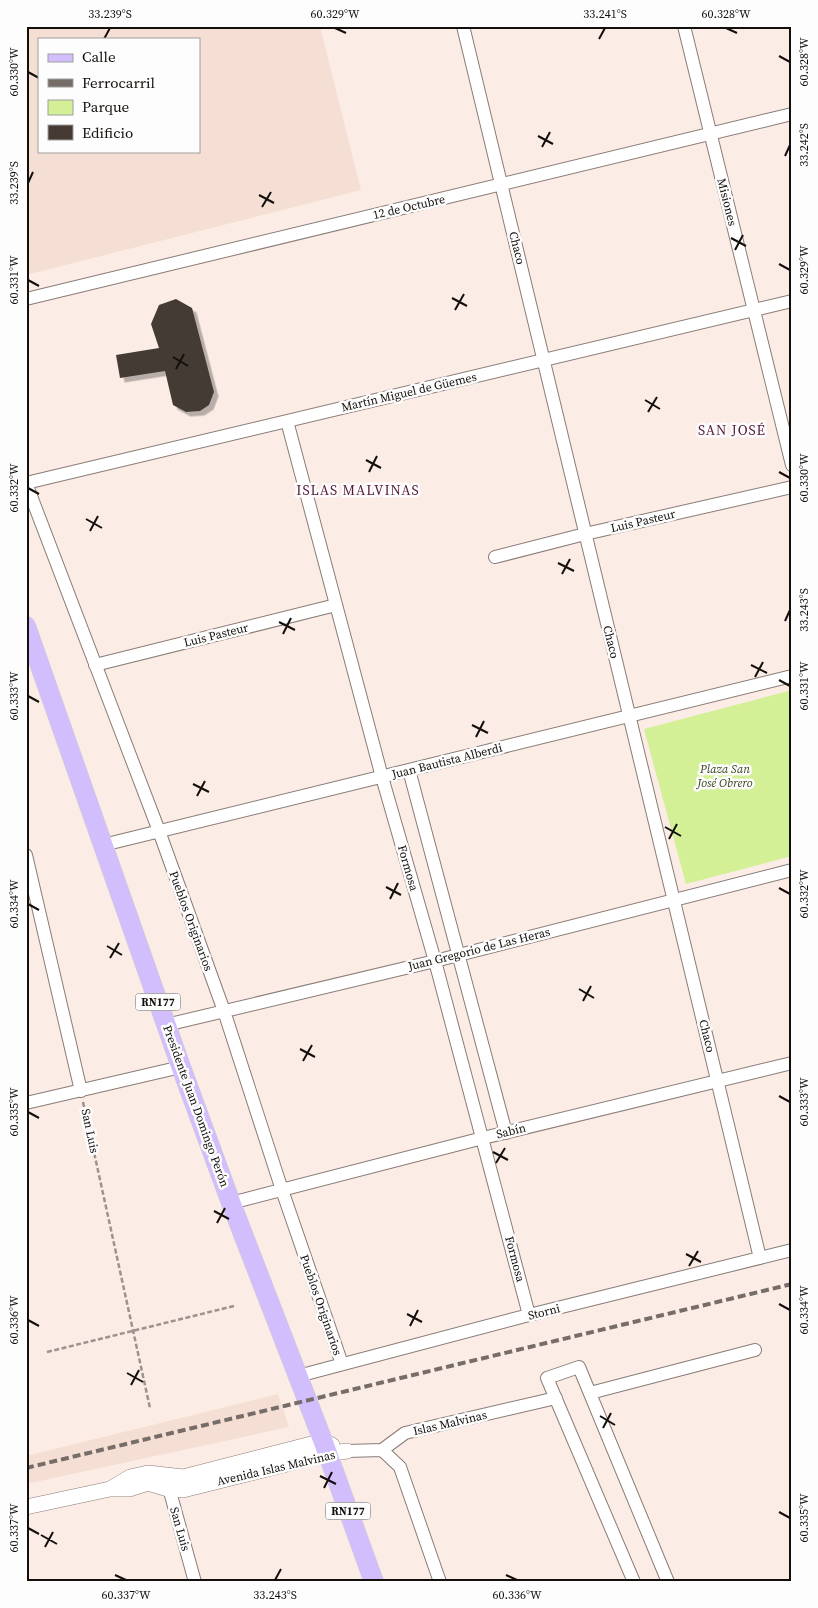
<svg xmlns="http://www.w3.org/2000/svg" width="818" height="1608" font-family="'Source Serif 4',serif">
<defs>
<filter id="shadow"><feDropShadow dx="4.5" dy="4.5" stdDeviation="0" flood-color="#0004"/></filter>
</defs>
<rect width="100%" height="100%" fill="#fbece5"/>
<!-- built -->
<path fill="#f5dfd4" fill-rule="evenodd" d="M26 26H320L361 190 26 275ZM39 39H199V151H39Z
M278 1394 289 1427 26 1484V1456Z"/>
<!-- green -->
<path fill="#d3f096" d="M792 690V856L686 884 644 729Z"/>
<!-- building -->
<path fill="#453a34" filter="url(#shadow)" d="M176 299 192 308 214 392 209 405 200 411 186 412 173 405 165 371 120 378 116 355 159 348 151 324 159 305Z"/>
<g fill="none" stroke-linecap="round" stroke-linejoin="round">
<defs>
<path id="minor" d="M463 26 760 1258
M684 26 792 465
M26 299 792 114
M287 421 382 777 435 961 529 1315
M495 557 585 534 792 487
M95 665 336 605
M409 770 506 1133
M103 845 792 676
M26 855 81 1091
M166 1025 435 961 792 870
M26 1103 181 1067
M231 1203 483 1138 792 1063
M342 1364 282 1190 224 1011 159 831 26 483 792 301
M298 1376 529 1315 792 1250
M590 1393 755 1350
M382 1450 400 1467 440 1582
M347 1451 382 1450 405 1433 556 1398
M167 1481 195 1582
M634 1582 547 1378 579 1367 668 1582"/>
<path id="tertiary" d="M110 1489 130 1477 148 1473 183 1477 323 1441 332 1445
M26 1507 110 1489H129L148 1483 168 1489 183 1490 327 1454 347 1451"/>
<path id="primary" d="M26 626 181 1067 231 1203 323 1441 374 1582"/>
</defs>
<!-- minor casing -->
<use href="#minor" stroke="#897c76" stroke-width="14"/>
<!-- tertiary casing -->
<use href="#tertiary" stroke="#897c76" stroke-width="16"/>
<!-- primary casing -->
<use href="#primary" stroke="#d0cfce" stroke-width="20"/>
<!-- path -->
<path stroke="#9d928d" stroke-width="2.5" stroke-dasharray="5 2.5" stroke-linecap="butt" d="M83 1102 150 1408
M47 1352 234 1306"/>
<!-- minor -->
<use href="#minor" stroke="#fff" stroke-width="12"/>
<!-- tertiary -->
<use href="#tertiary" stroke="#fff" stroke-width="15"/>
<!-- primary -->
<use href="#primary" stroke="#d2befd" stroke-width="19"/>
<!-- rail -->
<path stroke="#766d69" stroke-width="4" stroke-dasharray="8 4" stroke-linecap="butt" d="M26 1468 792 1284"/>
</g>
<!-- ticks -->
<path fill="none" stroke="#130f0c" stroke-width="2" d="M335 28 346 33M726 28 737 33M104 39 110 28M599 39 605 28M779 56 790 62M28 72 39 78M538 136 553 144M542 147 550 132M785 156 790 145M28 183 33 172M259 195 274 203M262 207 271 192M731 238 746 246M735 250 743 235M779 264 790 270M28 280 39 286M452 298 467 306M455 310 464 294M173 357 188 366M176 369 184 354M645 400 660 409M648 412 657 397M366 460 381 468M369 472 377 456M779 472 790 478M28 488 39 494M86 519 102 528M90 531 98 516M558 563 574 571M562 574 570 559M785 621 790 610M279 622 295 630M283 634 291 618M751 665 767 673M755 677 763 662M779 680 790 686M28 696 39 702M472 725 488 733M476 737 484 721M193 784 209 792M197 796 205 781M665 827 681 836M669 839 677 824M386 887 401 895M779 888 790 894M390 899 398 883M28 904 39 910M107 946 122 955M110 958 119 943M579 989 594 998M583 1001 591 986M300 1049 315 1057M303 1061 312 1045M779 1096 790 1102M28 1112 39 1118M493 1152 508 1160M496 1163 505 1148M214 1211 229 1219M217 1223 225 1208M686 1254 701 1262M689 1266 698 1251M779 1304 790 1310M407 1314 422 1322M28 1320 39 1326M410 1326 418 1310M127 1373 143 1382M131 1385 139 1370M600 1416 615 1425M603 1428 611 1413M320 1476 336 1484M324 1488 332 1472M779 1512 790 1518M28 1528 39 1534M41 1535 57 1544M45 1547 53 1532M115 1575 126 1580M506 1575 517 1580M275 1580 281 1569"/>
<g text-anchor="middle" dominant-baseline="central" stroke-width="5" stroke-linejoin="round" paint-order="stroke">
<!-- shield labels -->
<g fill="#fdfdfd" stroke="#595654" stroke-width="1">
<rect x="135.5" y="993.5" width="45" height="17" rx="4"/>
<rect x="325.5" y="1502.5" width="45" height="17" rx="4"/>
</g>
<g font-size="11" font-weight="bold" fill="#130f0c">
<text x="158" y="1002">RN177</text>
<text x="348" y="1511">RN177</text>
</g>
<!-- street labels -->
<g font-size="12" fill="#130f0c" stroke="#fdfdfd">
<text transform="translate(727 202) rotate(76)">Misiones</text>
<text transform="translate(409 207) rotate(-13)">12 de Octubre</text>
<text transform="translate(517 248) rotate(76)">Chaco</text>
<text transform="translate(409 392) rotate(-13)">Martín Miguel de Güemes</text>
<text transform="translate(643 521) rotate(-13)">Luis Pasteur</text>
<text transform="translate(216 635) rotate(-14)">Luis Pasteur</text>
<text transform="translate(611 642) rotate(76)">Chaco</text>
<text transform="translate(447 761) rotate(-14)">Juan Bautista Alberdi</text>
<text transform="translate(408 868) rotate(74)">Formosa</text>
<text transform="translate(191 921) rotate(70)">Pueblos Originarios</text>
<text transform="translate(479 949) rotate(-14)">Juan Gregorio de Las Heras</text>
<text transform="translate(707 1036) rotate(76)">Chaco</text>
<text transform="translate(196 1106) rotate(70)">Presidente Juan Domingo Perón</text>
<text transform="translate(90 1131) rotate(78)">San Luis</text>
<text transform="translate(511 1131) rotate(-14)">Sabín</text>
<text transform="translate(515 1259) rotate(75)">Formosa</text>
<text transform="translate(321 1305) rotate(71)">Pueblos Originarios</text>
<text transform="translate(544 1312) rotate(-14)">Storni</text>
<text transform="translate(450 1423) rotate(-13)">Islas Malvinas</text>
<text transform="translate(276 1468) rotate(-13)">Avenida Islas Malvinas</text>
<text transform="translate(180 1529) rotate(74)">San Luis</text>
</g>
<!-- park labels -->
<g font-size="12" font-style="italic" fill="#37431c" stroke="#fdfdfd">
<text x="725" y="769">Plaza San<tspan x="725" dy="14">José Obrero</tspan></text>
</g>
<!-- neighbourhood labels -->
<g font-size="14" letter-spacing="1" fill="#55183b" stroke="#fdfdfd">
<text x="732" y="430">SAN JOSÉ</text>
<text x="358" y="490">ISLAS MALVINAS</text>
</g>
</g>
<!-- border -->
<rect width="818" height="1608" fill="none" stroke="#fdfdfd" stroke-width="55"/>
<!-- legend -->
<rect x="38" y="38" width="162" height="115" fill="#fdfdfd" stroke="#9f9e9d"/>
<rect x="48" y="54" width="25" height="8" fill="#d2befd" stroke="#9f9e9d"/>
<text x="82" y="62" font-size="15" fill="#130f0c">Calle</text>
<rect x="48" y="79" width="25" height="8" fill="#766d69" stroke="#9f9e9d"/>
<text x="82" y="88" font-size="15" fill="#130f0c">Ferrocarril</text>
<rect x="48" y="100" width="25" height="15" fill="#d3f096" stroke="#9f9e9d"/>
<text x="82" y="112" font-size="15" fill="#130f0c">Parque</text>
<rect x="48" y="125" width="25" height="15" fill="#453a34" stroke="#9f9e9d"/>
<text x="82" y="138" font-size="15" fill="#130f0c">Edificio</text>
<rect x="28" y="28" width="762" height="1552" fill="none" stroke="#130f0c" stroke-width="2"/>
<g font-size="12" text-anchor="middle" fill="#130f0c">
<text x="110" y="18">33.239°S</text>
<text x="335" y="18">60.329°W</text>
<text x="605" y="18">33.241°S</text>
<text x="726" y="18">60.328°W</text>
<text transform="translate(804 62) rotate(-90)" y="4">60.328°W</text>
<text transform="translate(14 72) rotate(-90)" y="4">60.330°W</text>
<text transform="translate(804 145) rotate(-90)" y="4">33.242°S</text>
<text transform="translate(14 183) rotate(-90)" y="4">33.239°S</text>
<text transform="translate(804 270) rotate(-90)" y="4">60.329°W</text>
<text transform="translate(14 280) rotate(-90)" y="4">60.331°W</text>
<text transform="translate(804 478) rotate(-90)" y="4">60.330°W</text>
<text transform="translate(14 488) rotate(-90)" y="4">60.332°W</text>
<text transform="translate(804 610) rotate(-90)" y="4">33.243°S</text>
<text transform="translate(804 686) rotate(-90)" y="4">60.331°W</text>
<text transform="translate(14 696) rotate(-90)" y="4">60.333°W</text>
<text transform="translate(804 894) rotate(-90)" y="4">60.332°W</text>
<text transform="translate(14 904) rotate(-90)" y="4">60.334°W</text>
<text transform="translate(804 1102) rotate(-90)" y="4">60.333°W</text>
<text transform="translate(14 1112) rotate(-90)" y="4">60.335°W</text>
<text transform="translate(804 1310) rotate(-90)" y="4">60.334°W</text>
<text transform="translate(14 1320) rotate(-90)" y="4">60.336°W</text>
<text transform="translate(804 1518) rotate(-90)" y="4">60.335°W</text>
<text transform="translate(14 1528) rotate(-90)" y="4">60.337°W</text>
<text x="126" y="1599">60.337°W</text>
<text x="275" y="1599">33.243°S</text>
<text x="517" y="1599">60.336°W</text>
</g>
</svg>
